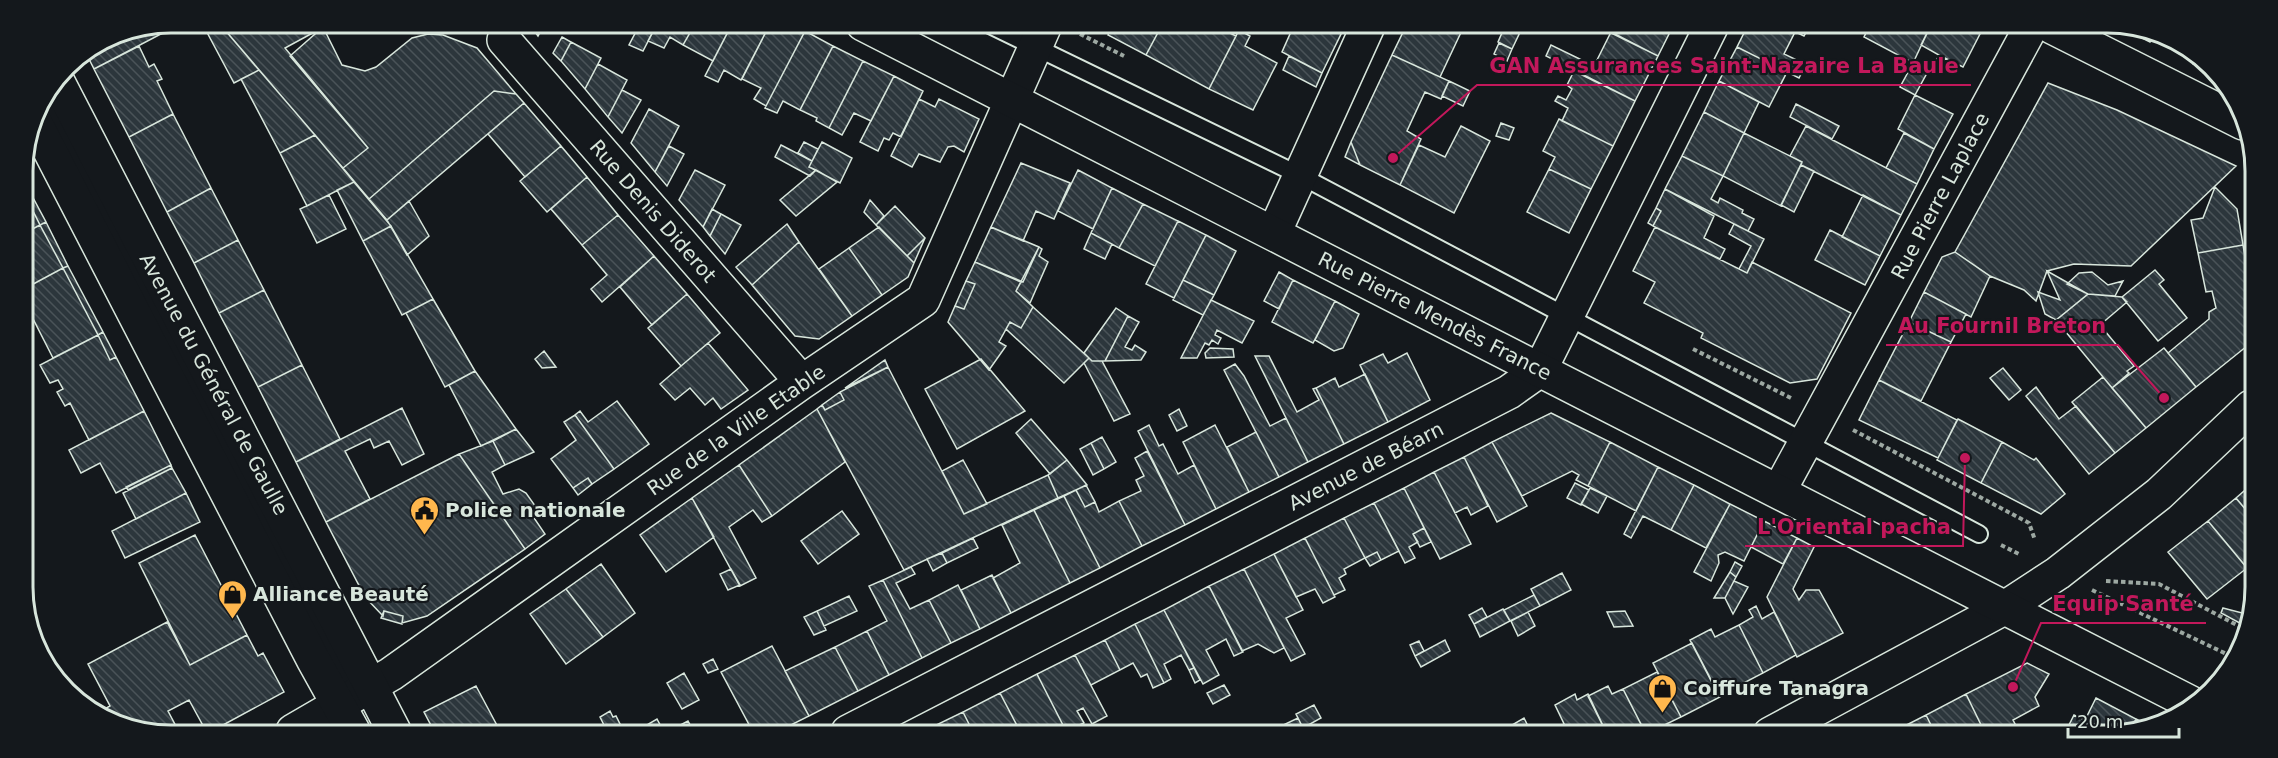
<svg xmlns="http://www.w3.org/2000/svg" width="2278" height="758" font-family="'DejaVu Sans',sans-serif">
<defs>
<pattern id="building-back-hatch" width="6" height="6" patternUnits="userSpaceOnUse" patternTransform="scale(1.5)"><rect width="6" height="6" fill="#2c363c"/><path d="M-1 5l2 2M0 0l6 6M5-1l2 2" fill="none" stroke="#4a5358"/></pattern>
</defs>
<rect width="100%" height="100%" fill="#14181c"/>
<!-- building -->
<path fill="url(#building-back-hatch)" stroke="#d8e6dc" stroke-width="1.5" d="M171 22 182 23 94 69 86 53 115 34Z
M202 23H219L259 70 234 83Z
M219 23H331L285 48 368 148 343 168Z
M529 23H545L538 36Z
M640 24H657L643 51 629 45Z
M657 24H695L683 45 670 37 664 48 648 41Z
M695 24H732L713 61 683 45Z
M732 24H770L741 80 724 70 718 82 705 76Z
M770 24H791L805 31 766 106 754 99 761 88 742 79Z
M1113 25H1162L1146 55 1108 35Z
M1162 25H1214L1236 36 1209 89 1146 55Z
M1294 25 1334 26 1343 30 1322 73 1282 52Z
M1406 26H1464L1440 77 1392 55Z
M1505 26H1523L1512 49 1498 42Z
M1612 26 1618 28 1673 26 1658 56 1599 27Z
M323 27 342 65 365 71 376 67 412 38 428 34 443 35 477 48 516 94 494 91 369 199 343 168 368 148 290 56Z
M1747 27H1785L1795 32 1784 54 1801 62 1798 67 1803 70 1799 78 1737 47Z
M1785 27H1809L1804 36Z
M1869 27H1930L1913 63 1864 37Z
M1930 27H1972L1980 34 1963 67 1945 58 1941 66 1935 63 1939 55 1921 45Z
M2122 28H2145L2155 34 2150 42Z
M1239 30 1250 36 1245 46 1277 63 1253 110 1209 89Z
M805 31 833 46 800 110 783 101 777 113 765 108Z
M1611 32 1658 56 1635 101 1546 56 1551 45 1594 66Z
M562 37 571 42 561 61 553 53Z
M571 42 601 58 585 89 561 61Z
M1499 43 1512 49 1507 61 1494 54Z
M139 46 149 67 154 64 162 79 157 81 173 114 129 137 94 69Z
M833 46 863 61 829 128 816 121 817 118 800 110Z
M1737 47 1787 72 1769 107 1719 81Z
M1392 55 1449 81 1441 99 1425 92 1407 131 1421 139 1400 185 1360 165 1351 142Z
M1289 56 1322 73 1316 87 1283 70Z
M2195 59 2218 73 2221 79 2193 64Z
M863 61 894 76 871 121 854 113 842 135 829 128Z
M598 64 627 80 608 117 585 89Z
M1912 65 1927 73 1915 95 1900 87Z
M259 70 315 135 280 153 241 79Z
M1574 71 1635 101 1613 146 1562 121 1568 108 1555 101 1558 96 1566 100 1572 89 1567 85Z
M894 76 923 91 901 137 893 133 889 140 884 138 878 151 860 142Z
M1449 81 1470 91 1463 106 1442 96Z
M1719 81 1759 102 1744 133 1704 112Z
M2048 83 2117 110 2236 166 2131 266 2074 264 2047 271 2036 301 2024 290 1990 276 1955 252Z
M622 90 641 100 622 133 608 117Z
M494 91 516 94 524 103 387 220 369 199Z
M1915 95 1953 114 1934 149 1898 129Z
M919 99 935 107 939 99 979 119 964 152 954 146 948 147 940 162 919 154 912 167 891 156Z
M524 103 561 146 525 177 488 134Z
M1796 104 1839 126 1832 139 1790 117Z
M649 109 679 126 655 172 631 143Z
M1704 112 1744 133 1723 176 1682 156Z
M173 114 211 188 167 212 129 137Z
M1559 119 1613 146 1591 189 1549 169 1555 157 1543 151Z
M1501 123 1514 128 1509 140 1496 136Z
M1461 126 1490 141 1454 213 1400 185 1419 145 1445 157Z
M1806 126 1917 184 1901 215 1801 165 1802 162 1790 156Z
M1744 133 1802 162 1781 206 1723 176Z
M1904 133 1934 149 1917 184 1886 168Z
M315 135 354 182 307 206 280 153Z
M804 142 818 149 812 161 798 153Z
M822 142 852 158 840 183 809 167Z
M1351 142 1360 165 1345 157Z
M781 145 812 161 809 167 816 170 810 176 775 157Z
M561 146 587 177 547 212 520 181Z
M669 146 684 154 667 186 655 172Z
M1682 156 1723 176 1711 199 1718 203 1720 198 1743 210 1742 213 1754 219 1748 231 1665 189Z
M1021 163 1070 183 1054 219 1036 211 1023 241 991 227Z
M1801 165 1814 171 1794 212 1781 205Z
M1549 169 1591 189 1569 233 1527 212Z
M695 170 725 185 703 227 679 200Z
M816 170 837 182 796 216 780 200Z
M1078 170 1112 188 1093 229 1058 211Z
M587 177 618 215 582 245 551 209Z
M23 179 46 222 40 225 23 191Z
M354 182 391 226 363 241 337 190Z
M2215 187 2237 209 2243 245 2198 253 2191 220 2203 218Z
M211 188 238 240 194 263 167 212Z
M1112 188 1143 204 1119 248 1091 233Z
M1665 189 1714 216 1704 238 1725 249 1720 259 1653 226 1661 211 1656 208Z
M23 191 40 225 23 234Z
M329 195 346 229 317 243 300 209Z
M1863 195 1901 215 1880 256 1842 237Z
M870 200 884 216 876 225 864 212Z
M409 201 429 236 407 255 387 220Z
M1143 204 1178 221 1155 266 1119 248Z
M895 206 925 238 907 256 876 225Z
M1656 208 1661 211 1653 226 1648 223Z
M712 209 721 214 710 236 703 227Z
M721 214 741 225 725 254 710 236Z
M618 215 654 256 602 302 591 289 607 275 582 245Z
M1178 221 1206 235 1174 298 1146 284Z
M46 222 68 266 63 268 40 225Z
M787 224 799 242 752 285 736 267Z
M1734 224 1764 239 1747 273 1739 269 1751 246 1729 234Z
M40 225 63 268 24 289 23 234Z
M391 226 433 299 402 315 363 241Z
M879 227 914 263 908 277 882 295 849 248Z
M991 227 1039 247 1023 282 975 262Z
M1655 227 1747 273 1752 262 1851 313 1817 379 1790 383 1701 338 1703 333 1644 303 1655 282 1633 271Z
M1830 230 1880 256 1865 285 1815 260Z
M1091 233 1112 244 1105 259 1084 249Z
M1206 235 1236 251 1214 295 1183 280Z
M925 238 914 263 907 256Z
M238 240 264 290 219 313 194 263Z
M799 242 852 316 819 339 795 336 752 285Z
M2243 245 2252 294V342L2196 387 2168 353 2209 319V312L2216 308 2212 291 2206 292 2198 253Z
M1039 247 1042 249 1039 256 1048 262 1030 303 1016 291Z
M849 248 882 295 852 316 819 269Z
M1955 252 1990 276 1971 317 1924 292 1942 257Z
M654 256 687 294 652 325 620 287Z
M975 262 1021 282 1016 291 1033 307 1021 328 1010 322 999 342 1006 346 989 370 948 322 955 306 964 309 975 284 966 281Z
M68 266 103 332 98 335 63 268Z
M63 268 98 335 53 358 24 301V289Z
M2155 270 2164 280 2159 284 2187 318 2158 341 2122 297Z
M2047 271 2088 294 2056 320 2045 314 2038 292 2060 300Z
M1279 272 1293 280 1279 309 1264 301Z
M2092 272 2108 285 2123 281 2115 296 2088 294 2067 284 2079 273Z
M1183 280 1214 295 1203 315 1173 300Z
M1293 280 1335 301 1313 343 1272 322Z
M966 281 975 284 964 309 955 306Z
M264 290 302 365 258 387 219 313Z
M1924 292 1966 314 1951 342 1909 322Z
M687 294 720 333 681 366 648 328Z
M2088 294 2122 297 2127 302 2100 325 2134 366 2127 371 2129 373 2112 388 2056 320Z
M433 299 475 371 445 387 406 313Z
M1211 300 1254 321 1242 343 1217 330 1215 335 1221 338 1218 344 1212 340 1209 345 1205 343 1197 358H1181Z
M1335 301 1359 314 1343 348 1334 351 1315 340Z
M1033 307 1089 358 1064 383 1006 329 1010 322 1021 328Z
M1116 308 1128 316 1105 361H1092L1084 353Z
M1128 316 1139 322 1125 347 1132 350 1135 345 1146 352 1141 360 1105 361Z
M1909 322 1951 342 1921 401 1879 380Z
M103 332 116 357 110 360 98 335Z
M98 335 110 360 116 357 144 411 89 440 70 403 65 406 57 392 63 389 58 380 50 383 40 365Z
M708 343 748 390 721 409 713 398 705 405 690 388 675 400 660 384Z
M1210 348 1233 349 1234 357 1206 358 1205 353Z
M2164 348 2196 387 2146 428 2112 388Z
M544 351 556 367 542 368 535 359Z
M1407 353 1430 400 1388 422 1360 365 1383 354 1388 363Z
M1255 356H1269L1297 412 1319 400 1313 389 1316 388 1344 444 1308 462Z
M1089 358 1092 361H1102L1130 414 1114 421 1084 363Z
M981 359 1025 411 957 449 925 389Z
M885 360 888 367 845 388Z
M1235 364 1244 376 1270 426 1286 418 1308 462 1279 477 1224 370Z
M302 365 340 439 296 462 258 387Z
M888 367 964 514 1048 475 1058 498 904 570 817 409 822 405 825 410 844 400 840 392Z
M2003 368 2021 390 2009 400 1990 378Z
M475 371 516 429 481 446 449 385Z
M1365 374 1388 422 1344 444 1316 388 1335 378 1339 387Z
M2103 377 2146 428 2115 453 2072 402Z
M1879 380 1957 420 1938 458 1859 420Z
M2036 387 2059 419 2076 406 2115 453 2089 474 2026 396Z
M840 392 844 400 825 410 822 405Z
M617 401 649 444 614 469 575 415 580 411 588 422Z
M402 408 424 454 402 465 389 441 374 448 370 439 345 451 370 499 326 522 296 462Z
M817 409 845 462 772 516 739 465Z
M1179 409 1187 426 1177 431 1169 415Z
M144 411 171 465 116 493 100 463 81 473 69 450Z
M1551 413 1610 442 1588 486 1576 480 1579 475 1572 471 1522 496 1492 442Z
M575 415 614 469 592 484 588 478 573 488 551 459 576 440 564 422Z
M1031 419 1067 460 1050 474 1016 433Z
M1958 419 2002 442 1981 483 1937 460Z
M1149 425 1159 446 1163 444 1178 474 1194 465 1216 509 1185 525 1138 431Z
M1215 425 1249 492 1216 509 1183 442Z
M516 429 534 452 505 465 493 441Z
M1256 432 1279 477 1249 492 1227 447Z
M1102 437 1116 462 1104 469 1091 443Z
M493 441 505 465 492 472 503 494 519 489 526 493 538 510 532 515 545 534 525 549 459 454Z
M1492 442 1527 506 1497 522 1464 457Z
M1610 442 1658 467 1636 511 1588 486Z
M2002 442 2034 460 2036 458 2065 494 2041 514 1981 483Z
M1091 443 1104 469 1093 475 1080 449Z
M1147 451 1185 525 1142 546 1119 501 1141 491 1136 480 1144 476 1135 458Z
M459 454 525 549 427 616 402 623 403 616 384 611 383 616 365 597 326 522Z
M1464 457 1488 506 1471 515 1467 507 1455 513 1434 472Z
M963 460 987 504 964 514 942 471Z
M1067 460 1087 485 1058 498 1048 475Z
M171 465 172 468 128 490 126 487Z
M739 465 772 516 762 522 753 510 729 527 756 578 740 586 692 498Z
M1658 467 1694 485 1671 530 1643 516 1631 538 1624 534Z
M172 468 186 493 136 519 123 493Z
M1434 472 1471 544 1440 559 1404 488Z
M588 478 592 484 578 495 573 488Z
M1575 483 1589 490 1581 505 1567 498Z
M1086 485 1095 502 1085 507 1076 490Z
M1694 485 1730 504 1706 548 1671 530Z
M2251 485V516L2236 498Z
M1404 488 1424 528 1413 534 1418 542 1409 547 1415 558 1405 563 1374 503Z
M1590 488 1607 496 1598 513 1581 504Z
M1076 490 1085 507 1095 502 1099 512 1119 501 1142 546 1100 568 1064 496Z
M186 493 200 522 125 558 112 531Z
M1064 496 1100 568 1070 583 1034 510Z
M692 498 714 537 666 572 640 535Z
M2236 498 2251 516V573L2208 521Z
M1374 503 1399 551 1381 560 1377 552 1365 558 1344 518Z
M1730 504 1764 521 1744 561 1725 552 1718 555 1719 563 1711 581 1694 572Z
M1034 510 1070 583 1011 613 993 578 1020 563 1002 525Z
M842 511 859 534 818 564 801 541Z
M1344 518 1365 558 1344 569 1346 574 1339 578 1345 590 1334 595 1305 538Z
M1764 521 1797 538 1783 564 1751 547Z
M2208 521 2247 568 2207 599 2168 552Z
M1424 528 1431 542 1420 547 1413 534Z
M195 535 247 635 190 665 139 563Z
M973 538 978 548 947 563 942 553Z
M1305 538 1335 597 1323 603 1315 589 1296 597 1274 554Z
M1797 538 1814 547 1793 589 1799 600 1806 590H1819L1843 633 1797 657 1767 597Z
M1377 552 1381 560 1370 566 1365 558Z
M942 553 947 563 933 571 927 559Z
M1274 554 1303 610 1286 618 1305 654 1291 661 1244 569Z
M1735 562 1742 566 1736 577 1730 572Z
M601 564 635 613 603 637 566 589Z
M911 567 915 574 896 583 910 609 929 600 951 643 922 658 883 580Z
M731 569 740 585 728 590 720 574Z
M1244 569 1284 648 1274 653 1258 644 1242 651 1209 586Z
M1730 572 1736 577 1725 598H1714Z
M1562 573 1571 590 1540 606 1531 589Z
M992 575 1011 613 980 629 961 590Z
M883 580 922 658 889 675 867 631 887 621 869 586Z
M1734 581 1748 587 1733 614 1725 598Z
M958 585 980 629 951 643 929 600Z
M1209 586 1243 652 1234 656 1226 639 1206 650 1219 675 1203 684 1164 610Z
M566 589 603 637 566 664 530 614Z
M1534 595 1540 606 1510 621 1504 610Z
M849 596 857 611 824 626 817 611Z
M1756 606 1762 619 1774 612 1796 655 1763 673 1739 625 1753 617 1749 610Z
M1482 608 1487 617 1474 624 1469 615Z
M2223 608 2250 615 2249 628 2221 613Z
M1503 609 1510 621 1480 637 1474 624Z
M1164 610 1194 668 1189 670 1181 655 1164 664 1171 679 1164 683 1135 624Z
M384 611 403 616 402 624 381 618Z
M817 611 826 630 814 635 804 617Z
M1625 611 1633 626 1614 627 1607 612Z
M1528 612 1535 626 1518 636 1511 621Z
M167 622 190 665 247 635 258 656 263 653 284 692 212 731H206L189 700 168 711 178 730H133L101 711 110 706 88 664Z
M1135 624 1164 683 1153 688 1147 674 1141 677 1133 663 1120 670 1105 640Z
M1739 625 1763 673 1719 696 1690 640 1711 629 1715 637Z
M867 631 889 675 858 691 835 647Z
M1105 640 1120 670 1091 685 1075 655Z
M1445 640 1450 651 1421 667 1415 656Z
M1419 641 1424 651 1415 656 1410 645Z
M1692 643 1720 697 1681 717 1653 663Z
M772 646 809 716 777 732H753L721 672Z
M835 647 858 691 809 716 785 671Z
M1075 655 1107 716 1092 724 1083 708 1077 711 1084 723 1077 726 1080 733H1067L1037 674Z
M713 659 718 669 708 673 703 664Z
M2027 663 2049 674 2035 697 2039 706 2013 720 2021 735H1986L1966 694Z
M1194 668 1200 680 1195 683 1189 670Z
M1657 672 1681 717 1646 734 1623 689Z
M684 673 699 700 682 709 667 683Z
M1037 674 1067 733H1052L1048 726 1036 733H1021L1000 693Z
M1224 685 1230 695 1213 704 1207 693Z
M476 686 500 731H434L424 712Z
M1608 686 1612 694 1623 689 1646 734H1607L1588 696Z
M1000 693 1021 733 973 732 963 712Z
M1575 694 1577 700 1588 694 1607 734H1569L1555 705Z
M1966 694 1986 735H1936L1926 715Z
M2096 698 2136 719 2130 730 2116 735H2064L2074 715 2085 720Z
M1314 705 1321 718 1303 728 1296 714Z
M610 711 613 717 616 716 624 732 607 731 600 717Z
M963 712 973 732H932L930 728Z
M1926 715 1936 735H1887Z
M1298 718 1303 728 1293 733H1284L1281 726Z
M1524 718 1532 734H1516L1512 725Z
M657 719 664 732H648L645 726Z
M2136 719 2146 724 2130 730Z
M688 721 694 732H667Z
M1564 724 1569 734H1533L1548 726 1551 730Z"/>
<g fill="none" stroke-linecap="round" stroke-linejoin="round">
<defs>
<path id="service" d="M990 25 1301 176 1979 534
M44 99 343 675 366 685"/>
<path id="minor" d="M2052 27 2243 123
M504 40 802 382
M1274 233 1368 26
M1779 491 2031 27
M293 731 391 674 802 382 923 300 1045 25
M848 732 1509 392 1540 370 1711 27"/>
<path id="tertiary" d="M57 80 394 731
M33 118 313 659 353 731
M1770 734 2006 607 2058 573 2159 494 2251 407"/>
<path id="secondary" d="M863 24 2195 705"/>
</defs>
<!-- service casing -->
<use href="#service" stroke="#d8e6dc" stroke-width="20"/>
<!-- minor casing -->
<use href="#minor" stroke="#d8e6dc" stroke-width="36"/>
<!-- tertiary casing -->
<use href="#tertiary" stroke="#d8e6dc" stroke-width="36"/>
<!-- secondary casing -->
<use href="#secondary" stroke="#d8e6dc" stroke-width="36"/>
<!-- path -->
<path stroke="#9da8a2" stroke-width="4" stroke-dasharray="4.5 3" stroke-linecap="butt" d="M1080 34 1124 56
M2252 237V191
M1693 349 1791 398
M1853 430 2029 523 2035 540
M2001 545 2021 555
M2106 581 2159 584 2248 631
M2092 590 2235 658"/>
<!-- service -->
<use href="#service" stroke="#14181c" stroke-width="16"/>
<!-- minor -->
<use href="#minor" stroke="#14181c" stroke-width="33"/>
<!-- tertiary -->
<use href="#tertiary" stroke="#14181c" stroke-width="33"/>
<!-- secondary -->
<use href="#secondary" stroke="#14181c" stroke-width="33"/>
</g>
<!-- icons -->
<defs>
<symbol id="civic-pin" viewBox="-11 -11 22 30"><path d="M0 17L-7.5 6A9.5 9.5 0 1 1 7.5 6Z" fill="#ffb74d" stroke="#14181c"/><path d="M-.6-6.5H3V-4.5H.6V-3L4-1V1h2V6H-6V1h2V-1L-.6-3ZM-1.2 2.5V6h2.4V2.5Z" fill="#111"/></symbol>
<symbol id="shop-pin" viewBox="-11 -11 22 30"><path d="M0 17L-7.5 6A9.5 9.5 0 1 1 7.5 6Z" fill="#ffb74d" stroke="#14181c"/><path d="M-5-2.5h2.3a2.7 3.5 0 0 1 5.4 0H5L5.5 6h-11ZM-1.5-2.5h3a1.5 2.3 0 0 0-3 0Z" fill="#111"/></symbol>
</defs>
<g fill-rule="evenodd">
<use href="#civic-pin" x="408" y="494" width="33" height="45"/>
<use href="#shop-pin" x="216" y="578" width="33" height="45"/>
<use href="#shop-pin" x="1646" y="672" width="33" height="45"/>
</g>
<g text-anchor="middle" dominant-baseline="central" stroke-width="4.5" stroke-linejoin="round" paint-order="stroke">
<!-- street labels -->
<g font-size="20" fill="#d8e6dc" stroke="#14181c">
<text transform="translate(1940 196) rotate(-62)">Rue Pierre Laplace</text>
<text transform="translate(653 211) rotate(49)">Rue Denis Diderot</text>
<text transform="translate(1435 316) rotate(27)">Rue Pierre Mendès France</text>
<text transform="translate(214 384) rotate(62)">Avenue du Général de Gaulle</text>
<text transform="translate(736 430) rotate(-35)">Rue de la Ville Etable</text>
<text transform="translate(1366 466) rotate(-27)">Avenue de Béarn</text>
</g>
<!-- poi labels -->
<g font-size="20" font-weight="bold" fill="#d8e6dc" stroke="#14181c" text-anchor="start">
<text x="445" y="510">Police nationale</text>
<text x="253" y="594">Alliance Beauté</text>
<text x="1683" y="688">Coiffure Tanagra</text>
</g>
</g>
<!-- crop -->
<path d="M0 0H2278V758H0ZM171 33H2107A138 138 0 0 1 2245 171V587A138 138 0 0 1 2107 725H171A138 138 0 0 1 33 587V171A138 138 0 0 1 171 33Z" fill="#14181c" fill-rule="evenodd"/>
<path fill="none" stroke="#d8e6dc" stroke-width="3" d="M171 33H2107A138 138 0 0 1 2245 171V587A138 138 0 0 1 2107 725H171A138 138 0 0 1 33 587V171A138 138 0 0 1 171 33Z"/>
<!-- callouts -->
<path fill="none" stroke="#c2185b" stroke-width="2" d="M1393 158L1477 85H1971M2164 398L2118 345H1886M1965 458L1963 546H1745M2013 687L2041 623H2206"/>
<g fill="#c2185b" stroke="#14181c" stroke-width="2">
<circle cx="1393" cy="158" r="6"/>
<circle cx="2164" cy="398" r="6"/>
<circle cx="1965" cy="458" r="6"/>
<circle cx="2013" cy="687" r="6"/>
</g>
<g font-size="21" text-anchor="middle" font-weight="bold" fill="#c2185b" stroke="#14181c" stroke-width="4.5" stroke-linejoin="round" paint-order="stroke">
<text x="1724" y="73">GAN Assurances Saint-Nazaire La Baule</text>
<text x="2002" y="333">Au Fournil Breton</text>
<text x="1854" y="534">L'Oriental pacha</text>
<text x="2123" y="611">Equip'Santé</text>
</g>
<!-- scale -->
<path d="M2068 728v9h111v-9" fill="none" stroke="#d8e6dc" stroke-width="3"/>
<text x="2077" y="728" font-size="18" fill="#d8e6dc" stroke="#14181c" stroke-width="4.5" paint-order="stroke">20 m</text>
</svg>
